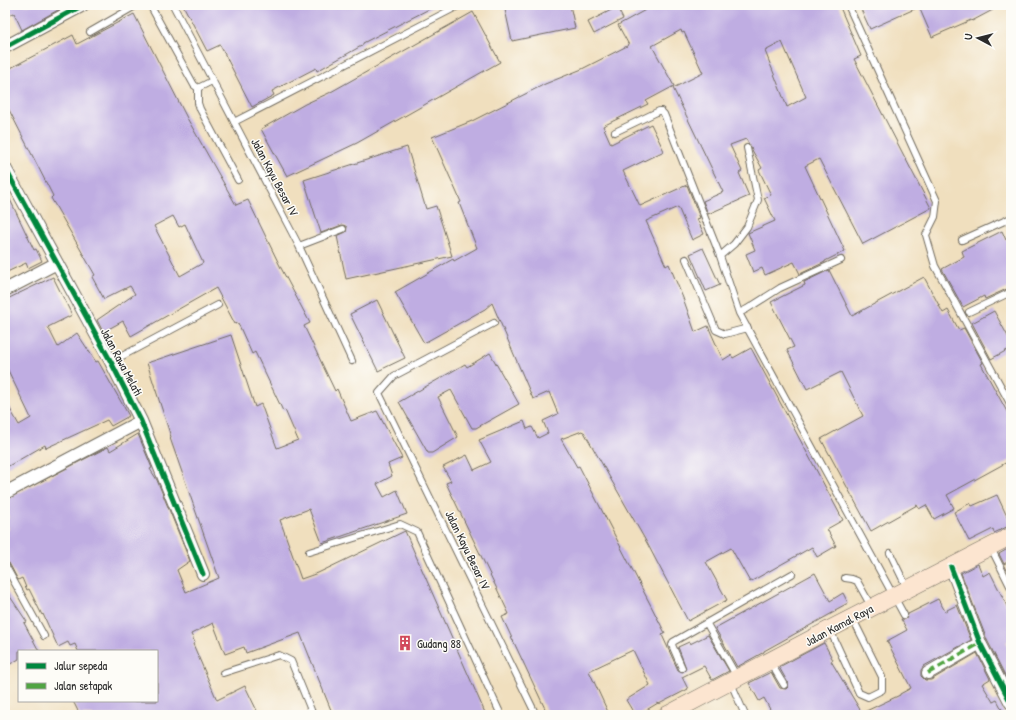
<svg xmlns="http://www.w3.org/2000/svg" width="1016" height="720" font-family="'Patrick Hand',sans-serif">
<rect width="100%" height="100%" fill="#fdfcf7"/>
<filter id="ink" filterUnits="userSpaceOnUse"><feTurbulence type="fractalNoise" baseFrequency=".025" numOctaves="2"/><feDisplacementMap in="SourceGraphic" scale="8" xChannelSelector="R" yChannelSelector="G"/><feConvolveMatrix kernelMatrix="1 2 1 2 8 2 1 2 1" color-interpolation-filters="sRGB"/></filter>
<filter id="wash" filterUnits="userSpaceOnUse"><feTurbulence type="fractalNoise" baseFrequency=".012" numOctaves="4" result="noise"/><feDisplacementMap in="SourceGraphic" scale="16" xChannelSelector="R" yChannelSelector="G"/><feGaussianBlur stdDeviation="0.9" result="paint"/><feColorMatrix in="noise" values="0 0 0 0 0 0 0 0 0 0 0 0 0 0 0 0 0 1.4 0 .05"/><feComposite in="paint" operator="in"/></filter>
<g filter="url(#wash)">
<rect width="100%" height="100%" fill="#f0dfbe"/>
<g id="blocks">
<!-- building -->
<path fill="#bfade2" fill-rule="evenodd" d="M5 5H67L22 30 14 13 5 17Z
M183 5H437L363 43V45L317 71 316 68 272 91 274 95 252 107 220 45 207 51Z
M504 5H570L575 28 512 41Z
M647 5H839L861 56 854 59 931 208 863 244 819 159 805 166 845 251 825 261V262L800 274 794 262 765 275 762 268 753 272 746 254 755 250 748 233 775 221 764 198 771 195 759 170 762 168 746 139 730 145 742 171 739 173 749 196 708 214 703 201 723 192 673 88 703 73 684 32 682 33 681 30 652 46 674 86 646 101 648 104 603 126 611 144 651 124 664 151 623 171 640 206 687 185 700 218 697 219 704 234 692 240 678 207 646 221 666 266 669 264 683 298 695 332 708 326 723 360 731 355 733 358 751 348 843 520 827 529 836 546 817 557 812 547 750 582 731 548 706 562 727 600 688 621 647 543 584 432H583L582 431 561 439 577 467 579 466 665 633 662 635 678 670 683 672 686 668 678 647 689 642 690 644 708 635 729 671 712 680 704 666 682 677 688 689 659 704 658 703 638 715H635L626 700 650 685 633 650 589 671 608 712 601 715H548L502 617 509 614 446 483 451 481 443 467 467 455 474 470 491 462 479 440 524 421 527 429 532 427 538 438 548 433 543 421 558 414 549 392 533 399 492 303 485 309 424 343 395 292 453 259 454 261 477 248 459 203 461 202 432 137 472 121 545 84 582 69 629 45 618 25 649 8ZM782 42 806 97 787 107 765 51Z
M859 5H1002L972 21 971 20 932 37 919 7 870 29Z
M617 7 623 19 594 34 588 22Z
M473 12 500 62 357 143 287 176 261 129 305 104 329 93Z
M134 14 187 118 236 205 248 200 281 268 310 323 304 326 335 391 337 389 351 421 377 411 402 458 388 464 392 476 377 484 384 497 397 490 407 514 322 543 309 509 280 520 301 579 318 573 405 531 486 715H333L300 633 246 653 244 647 225 654 213 623 191 634 195 643 193 644 217 700 245 686 259 715H80L73 701H157V651H78L75 644 70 646 68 642 58 647 43 614 42 615 29 589 27 590 22 578 18 580 9 563 5 561V532L9 529 5 520 9 518 5 509V500L108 447 110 451 138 434 152 468 150 469 157 480 190 561 177 570 186 592 219 578 170 438 171 437 147 363 231 335 255 407 261 404 277 448 298 440 285 410 283 411 255 352 252 354 238 323 235 324 216 288 131 336 123 321 103 332 97 320 135 294 130 286 104 299 92 277 95 275 51 198 53 196 5 102V71L73 35 77 44ZM173 216 179 227 185 224 203 263 180 276 154 226Z
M407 147 426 209 436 206 452 256 346 279 337 236 346 232 347 227 342 225 321 233 304 180Z
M5 189 34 250 36 249 42 261 28 268 26 263 5 273Z
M1002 231 1006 240 1011 237V287L985 299 984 296 963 307 942 269 964 257 962 251Z
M703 248 720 285 706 291 690 254Z
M829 270 852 316 924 277 943 313 948 310 959 330 964 328 983 363 981 364 1011 419V460L947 495 954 508 934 519 926 505 919 509 917 505 871 531 821 439 863 416 841 372 807 389 787 350 794 347 771 302 805 285 804 282Z
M53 277 72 315 48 327 58 347 77 333 96 362 98 361 129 416 111 426 107 420 46 448 45 445 5 468V400L19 425 31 418 5 364V300Z
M377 300 405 358 378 371 350 314Z
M994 311 1011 342V348L991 359 972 323Z
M490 353 519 404 476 428H472L451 390 438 397 458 437 432 453H428L399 402 465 364 467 367Z
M997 495 1011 525 994 533 993 529 969 541 954 512 970 503 972 506Z
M1011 547V560L1004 564 999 554Z
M978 564 983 576 990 572 1011 614V639L1006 642 1011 648V677L1007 679 987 640 961 573Z
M815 573 830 601 843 593 848 603 835 610 836 611 764 651V652L737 667 715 628Z
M5 589 27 622 24 623 39 651H19V659L5 667Z
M938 599 945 611 957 605 971 640 924 666 921 670V676L925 680H931L977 653 990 679 982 684 993 702 997 700 1005 715H773L764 698 759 701 749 683 771 672 780 688 786 689 788 687V683L779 667 824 643 833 660 831 661 862 713 900 695V694L911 688 887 641 907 630 901 619H906L908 614Z"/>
</g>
</g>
<g filter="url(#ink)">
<use href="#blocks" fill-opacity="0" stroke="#706a5e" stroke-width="1"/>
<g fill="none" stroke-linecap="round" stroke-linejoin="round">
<defs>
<path id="service" d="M150 5 194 85 198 88 212 81
M173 5 299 246 352 361
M848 5 937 201 935 217 926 235 935 266 1011 405
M90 32 137 5
M198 88V103L200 109 238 180
M234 122 460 5
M615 132 659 111H661L664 114 720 256 739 313 904 615
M962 240 1011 218
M299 246 343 229
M720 256 734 244 747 227 758 200 747 148
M686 259 716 330 725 334 748 328
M969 312 1011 292
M739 313 747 309 780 288 841 260
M494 323 394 376 379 393 536 715
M111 362 218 305
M991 548 1011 588
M309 552 400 524 417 532 501 715
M890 553 907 588
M5 565 44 636
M845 578 852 579 857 581 871 606
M707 624 737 677
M830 630 859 693 868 697 882 690V677L853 619
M770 662 784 685
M682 668 672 645 673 642 792 574
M223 673 279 655 291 661 313 715
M731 683 745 715"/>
<path id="minor" d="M5 47 83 5
M5 168 111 362 141 421 203 574
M5 290 57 263
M5 493 141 421
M951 567 980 643 1011 703
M928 673 980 643"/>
<path id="secondary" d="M667 715 830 629 1011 536"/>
</defs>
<!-- service casing -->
<use href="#service" stroke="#706a5e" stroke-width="8"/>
<!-- minor casing -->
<use href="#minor" stroke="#706a5e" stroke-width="14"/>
<!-- secondary casing -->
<use href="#secondary" stroke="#706a5e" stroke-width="18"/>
<!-- service -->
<use href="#service" stroke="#fff" stroke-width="6"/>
<!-- minor -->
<use href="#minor" stroke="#fff" stroke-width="12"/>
<!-- secondary -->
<use href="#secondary" stroke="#fce5d0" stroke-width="17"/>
<!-- quiet -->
<path stroke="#51a443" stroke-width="4" stroke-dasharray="8 4" stroke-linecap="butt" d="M928 673 980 643"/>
<defs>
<path id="cycleway" d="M5 47 83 5
M5 168 111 362 141 421 203 574
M951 567 980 643 1011 703"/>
</defs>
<!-- cycleway casing -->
<use href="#cycleway" stroke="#fdfcf7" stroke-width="8"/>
<!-- cycleway -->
<use href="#cycleway" stroke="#00873e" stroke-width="5"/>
</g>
</g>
<!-- icons -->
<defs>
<symbol id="building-bare" viewBox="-9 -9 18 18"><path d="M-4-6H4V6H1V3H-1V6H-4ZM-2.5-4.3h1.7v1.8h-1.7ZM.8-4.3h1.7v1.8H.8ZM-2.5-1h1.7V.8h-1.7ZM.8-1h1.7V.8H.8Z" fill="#d1495b" stroke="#fdfcf7" stroke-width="2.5" paint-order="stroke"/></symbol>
</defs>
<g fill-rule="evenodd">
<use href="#building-bare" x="394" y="632" width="22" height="22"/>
</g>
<g text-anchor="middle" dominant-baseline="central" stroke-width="3" stroke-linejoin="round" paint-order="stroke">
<!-- street labels -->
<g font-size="12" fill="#2b2b2b" stroke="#fdfcf7">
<text transform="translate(275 177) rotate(62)">Jalan Kayu Besar IV</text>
<text transform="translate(122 362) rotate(62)">Jalan Rawa Melati</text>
<text transform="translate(468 550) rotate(64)">Jalan Kayu Besar IV</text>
<text transform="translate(839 625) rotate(-28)">Jalan Kamal Raya</text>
</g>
<!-- poi labels -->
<g font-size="12" fill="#2b2b2b" stroke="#fdfcf7" text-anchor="start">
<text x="417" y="643">Gudang 88</text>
</g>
</g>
<!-- margin -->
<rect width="1016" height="720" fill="none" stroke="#fdfcf7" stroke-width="20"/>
<!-- legend -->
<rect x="18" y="650" width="140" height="52" fill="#fdfcf7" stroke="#a9a8a5"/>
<rect x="26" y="663" width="20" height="6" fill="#00873e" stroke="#a9a8a5"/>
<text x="54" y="670" font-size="12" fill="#2b2b2b">Jalur sepeda</text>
<rect x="26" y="683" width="20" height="6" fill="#51a443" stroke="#a9a8a5"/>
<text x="54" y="690" font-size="12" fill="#2b2b2b">Jalan setapak</text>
<!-- north arrow -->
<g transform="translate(978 38) rotate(277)" stroke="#fdfcf7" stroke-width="3" paint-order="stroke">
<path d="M0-3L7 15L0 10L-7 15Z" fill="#2b2b2b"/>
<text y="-6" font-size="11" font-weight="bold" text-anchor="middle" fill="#2b2b2b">U</text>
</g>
</svg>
